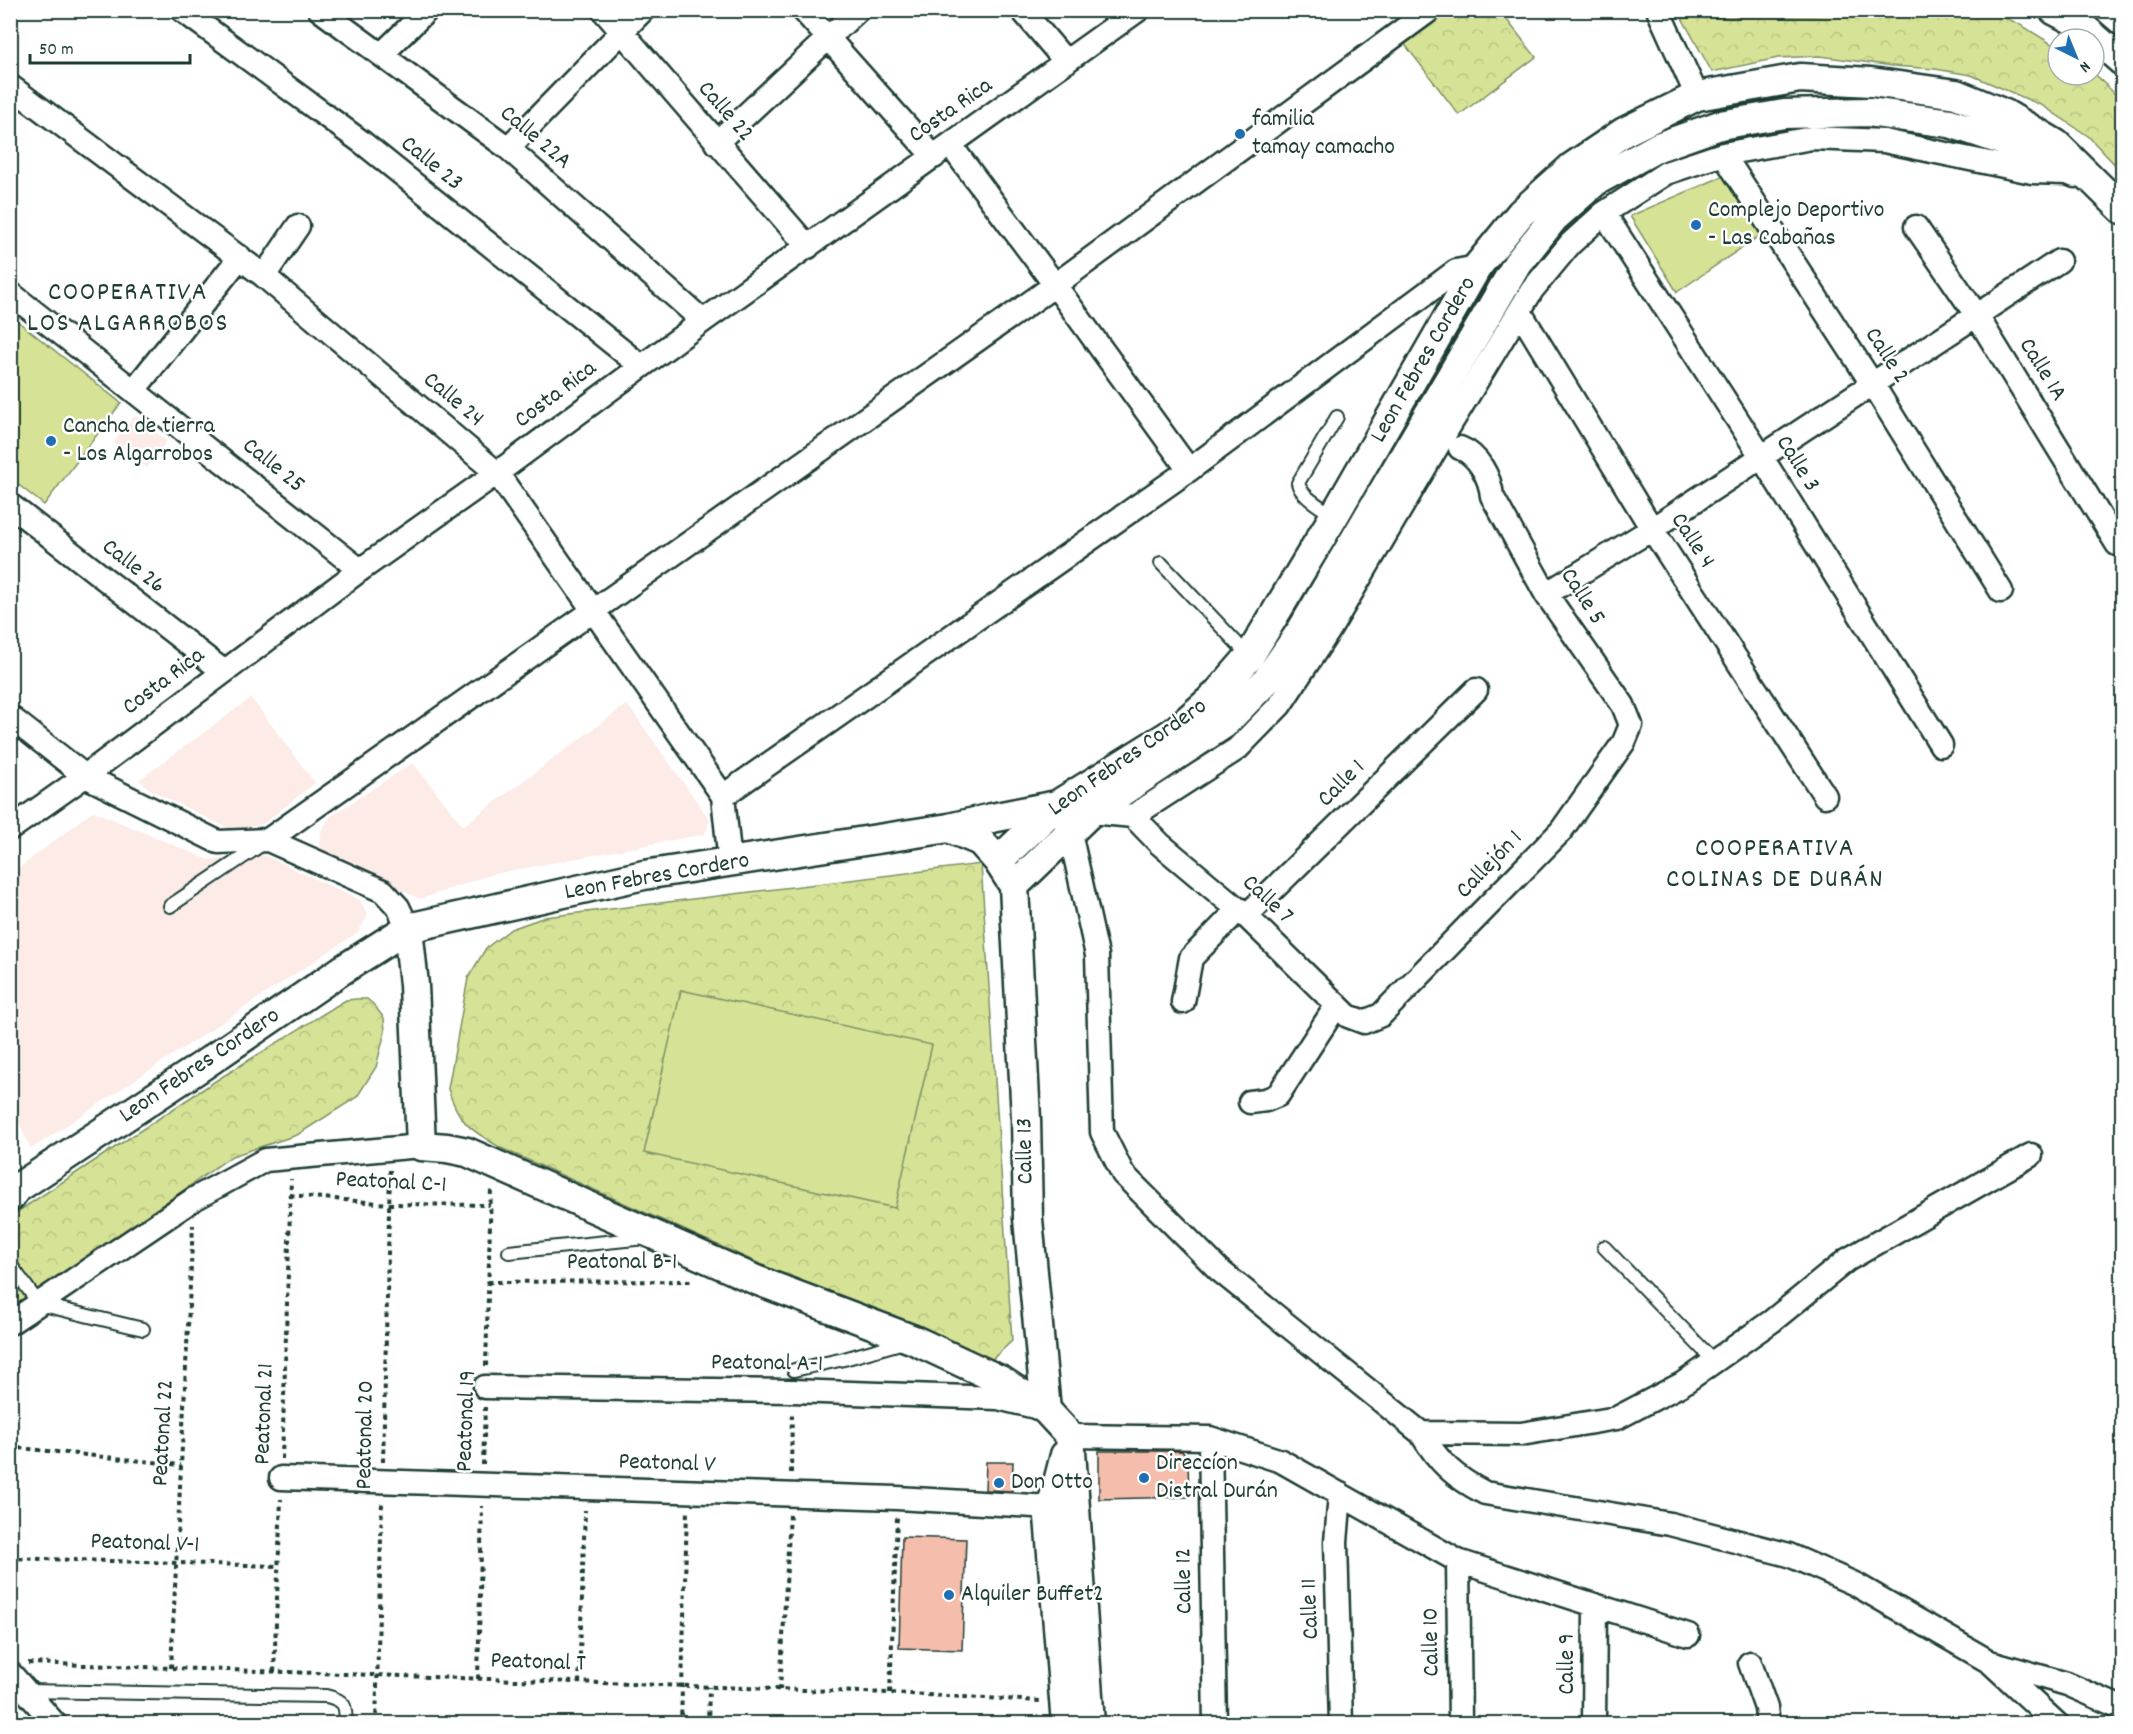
<svg xmlns="http://www.w3.org/2000/svg" width="2133" height="1734" font-family="Dekko,sans-serif">
<defs>
<pattern id="forest-crowns" width="20" height="18" patternUnits="userSpaceOnUse" patternTransform="scale(1.5)"><rect width="20" height="18" fill="#d6e396"/><path d="M2 6a3 3 0 1 1 6 0M12 15a3 3 0 1 1 6 0" fill="none" stroke="#b7c482"/></pattern>
</defs>
<rect width="100%" height="100%" fill="#fff"/>
<filter id="ink" filterUnits="userSpaceOnUse"><feTurbulence type="fractalNoise" baseFrequency=".0167" numOctaves="2"/><feDisplacementMap in="SourceGraphic" scale="12" xChannelSelector="R" yChannelSelector="G"/><feConvolveMatrix kernelMatrix="1 2 1 2 8 2 1 2 1" color-interpolation-filters="sRGB"/></filter>
<g filter="url(#ink)">
<!-- built -->
<path fill="#fcebe6" d="M135 416 167 441 147 468 113 443Z
M251 698 315 783 263 824 239 829 228 828 152 791 139 780Z
M627 704 710 820 705 834 493 874 420 899 320 850 321 831 331 816 413 763 463 826Z
M93 811 209 860 264 855 360 900 368 916 358 932 31 1149 11 1105 10 875Z"/>
<!-- forest -->
<path fill="url(#forest-crowns)" stroke="#7a9065" stroke-width="1.5" d="M1447 11H1500L1536 57 1459 115 1403 42Z
M1827 11H1991L2021 25 2058 48V75H2094V73L2122 101V172L2088 136 2043 106 1971 75 1935 69 1893 66 1820 56 1778 58 1712 72 1682 18 1820 15Z
M981 864 1012 1341 986 1365 501 1148C471 1130 459 1124 448 1089L468 978 486 948 511 929 545 917Z
M356 999H367L373 1004 384 1018 385 1032 376 1067 357 1097 297 1135 232 1156 79 1264 11 1307V1216L217 1080 336 1006 346 1000Z"/>
<!-- garden -->
<path fill="#d6e396" stroke="#7a9065" stroke-width="1.5" d="M1726 175 1762 234 1677 292 1630 216Z
M11 316 121 403 44 505 11 479Z
M681 990 932 1045 895 1208 644 1153Z"/>
<!-- building -->
<path fill="#f5bdac" stroke="#1f3d34" stroke-width="1.5" d="M1099 1451H1182L1188 1460 1189 1497 1099 1499Z
M986 1462H1013L1012 1491 985 1490Z
M902 1537 966 1539 962 1650 899 1648Z"/>
<g fill="none" stroke-linecap="round" stroke-linejoin="round">
<defs>
<path id="service" d="M1334 516C1323 508 1301 497 1298 483L1337 417
M1161 563 1249 656
M170 906 264 843
M1604 1247 1714 1361
M509 1252 645 1238
M10 1264 39 1304 143 1329
M794 1370 844 1359 904 1342
M27 1691 326 1696C344 1700 347 1705 345 1724"/>
<path id="minor" d="M182 10 363 143 641 366
M320 10 508 148 703 321
M603 10 808 247
M803 10 934 157
M1022 10 1066 62
M1658 10 1697 96
M382 54 427 10
M10 86 264 276 497 473 723 796 730 863
M716 143 858 10
M951 146 1055 285 1189 470
M508 148 643 10
M1723 154 1873 385 2001 591
M1604 213 1761 456 1941 745
M1916 227 1977 316 2117 544
M264 276 298 226
M10 293 360 570
M1520 312 1652 529 1825 796
M134 390 240 257
M10 505 223 671
M1546 594 1652 529 2059 261
M10 717 85 776 218 842 268 840 383 891 398 907 408 928
M723 796 1189 470 1456 271 1477 267
M1091 812 1133 816 1237 749 1280 705 1330 629 1447 430 1532 290 1570 244 1604 213 1666 173 1723 154 1812 138 1884 141 2032 172 2066 173
M1133 816 1160 844 1246 916 1348 1016 1364 1022 1381 1015 1561 831 1624 742 1631 725 1623 705 1546 594 1492 496C1490 477 1478 455 1460 448
M1064 820 1070 833 1097 955 1102 1132 1123 1174 1219 1270 1421 1433C1439 1463 1454 1477 1485 1493L1670 1524 1789 1555 1855 1584 1990 1662 2057 1724
M10 829 85 776 360 570 497 473 703 321 1138 10
M268 840 1055 285 1430 10
M1246 916 1476 690
M1183 1002 1191 958 1239 909
M1250 1102 1266 1100 1278 1095 1337 1005
M10 1323 194 1199 265 1160 421 1146
M485 1387 792 1391 998 1398 1035 1407
M1421 1433 1521 1434 1617 1418 1682 1384 1772 1321 1847 1260 2031 1155
M1070 1436 1210 1438 1281 1461 1458 1561 1688 1635
M1210 1438 1215 1724
M281 1478 897 1498 1050 1507
M1340 1494 1336 1542 1341 1724
M1458 1561 1460 1724
M1750 1663 1766 1708 1768 1724
M1994 1663 2067 1684 2122 1708
M10 1673 55 1724
M1594 1724 1595 1605"/>
<path id="tertiary" d="M2054 10 2077 22 2122 61
M949 828 992 818 1057 805
M998 861 1057 805 1174 732 1216 695 1249 657 1334 516 1477 267 1521 213 1572 167 1624 132 1697 96 1800 78 1871 82 1956 94 2005 114 2056 144 2122 209
M1014 886 1091 812 1224 724 1267 680 1301 631 1517 264 1554 218 1596 181 1658 147 1720 125 1784 114 1868 112 1950 123 2001 140 2075 173
M408 928 414 985 421 1146 447 1148 467 1152 756 1280 914 1340 1002 1381 1046 1410 1070 1436 1090 1724
M10 1197 16 1189 199 1068 342 970 408 928 644 875 949 828 980 841 998 861 1014 886 1026 1119 1028 1219 1046 1410
M1065 1455 1049 1517 1066 1724"/>
</defs>
<!-- service casing -->
<use href="#service" stroke="#1f3d34" stroke-width="16"/>
<!-- minor casing -->
<use href="#minor" stroke="#1f3d34" stroke-width="27"/>
<!-- tertiary casing -->
<use href="#tertiary" stroke="#1f3d34" stroke-width="33"/>
<!-- path -->
<path stroke="#1f3d34" stroke-width="4" stroke-dasharray="4.5 4.5" stroke-linecap="butt" d="M290 1195 389 1204 490 1205
M488 1282 694 1281
M486 1366 491 1188
M10 1447 181 1465
M282 1459 291 1179
M383 1462 390 1170
M483 1465 485 1407
M791 1473 792 1412
M10 1558 278 1566
M28 1663 890 1693 1040 1701
M171 1668 193 1225
M274 1672 281 1499
M478 1679 482 1506
M579 1683 585 1510
M780 1690 790 1514
M890 1693 897 1517
M376 1724 382 1502
M681 1724 687 1510
M708 1724 709 1687"/>
<!-- service -->
<use href="#service" stroke="#fff" stroke-width="12"/>
<!-- minor -->
<use href="#minor" stroke="#fff" stroke-width="22"/>
<!-- tertiary -->
<use href="#tertiary" stroke="#fff" stroke-width="28"/>
</g>
</g>
<!-- markers -->
<g fill="#1f6fb2" stroke="#fff" stroke-width="2">
<circle cx="1240" cy="134" r="6"/>
<circle cx="1696" cy="225" r="6"/>
<circle cx="51" cy="441" r="6"/>
<circle cx="1144" cy="1478" r="6"/>
<circle cx="999" cy="1483" r="6"/>
<circle cx="949" cy="1595" r="6"/>
</g>
<g text-anchor="middle" dominant-baseline="central" stroke-width="5" stroke-linejoin="round" paint-order="stroke">
<!-- street labels -->
<g font-size="24" fill="#1f3d34" stroke="#fff">
<text transform="translate(951 111) rotate(-35)">Costa Rica</text>
<text transform="translate(725 112) rotate(49)">Calle 22</text>
<text transform="translate(535 138) rotate(40)">Calle 22A</text>
<text transform="translate(431 164) rotate(39)">Calle 23</text>
<text transform="translate(1886 356) rotate(57)">Calle 2</text>
<text transform="translate(1424 360) rotate(-60)">Leon Febres Cordero</text>
<text transform="translate(2042 370) rotate(58)">Calle 1A</text>
<text transform="translate(556 395) rotate(-37)">Costa Rica</text>
<text transform="translate(453 400) rotate(40)">Calle 24</text>
<text transform="translate(1797 464) rotate(58)">Calle 3</text>
<text transform="translate(273 466) rotate(39)">Calle 25</text>
<text transform="translate(1692 541) rotate(57)">Calle 4</text>
<text transform="translate(133 567) rotate(38)">Calle 26</text>
<text transform="translate(1582 597) rotate(57)">Calle 5</text>
<text transform="translate(164 682) rotate(-37)">Costa Rica</text>
<text transform="translate(1128 758) rotate(-35)">Leon Febres Cordero</text>
<text transform="translate(1342 784) rotate(-45)">Calle 1</text>
<text transform="translate(1490 865) rotate(-46)">Callejón 1</text>
<text transform="translate(657 877) rotate(-10)">Leon Febres Cordero</text>
<text transform="translate(1267 900) rotate(43)">Calle 7</text>
<text transform="translate(200 1066) rotate(-34)">Leon Febres Cordero</text>
<text transform="translate(1026 1151) rotate(-91)">Calle 13</text>
<text transform="translate(391 1183) rotate(3)">Peatonal C-1</text>
<text x="622" y="1263">Peatonal B-1</text>
<text transform="translate(767 1364) rotate(1)">Peatonal A-1</text>
<text transform="translate(265 1414) rotate(-88)">Peatonal 21</text>
<text transform="translate(467 1421) rotate(-88)">Peatonal 19</text>
<text transform="translate(164 1433) rotate(-87)">Peatonal 22</text>
<text transform="translate(366 1435) rotate(-89)">Peatonal 20</text>
<text transform="translate(667 1464) rotate(2)">Peatonal V</text>
<text transform="translate(145 1544) rotate(2)">Peatonal V-1</text>
<text transform="translate(1185 1581) rotate(-91)">Calle 12</text>
<text transform="translate(1311 1609) rotate(-92)">Calle 11</text>
<text transform="translate(1432 1642) rotate(-91)">Calle 10</text>
<text transform="translate(538 1663) rotate(2)">Peatonal T</text>
<text transform="translate(1568 1664) rotate(-90)">Calle 9</text>
</g>
<!-- poi labels -->
<g font-size="24" fill="#1f3d34" stroke="#fff" text-anchor="start">
<text x="1252" y="120">familia<tspan x="1252" dy="28">tamay camacho</tspan></text>
<text x="1708" y="211">Complejo Deportivo<tspan x="1708" dy="28">- Las Cabañas</tspan></text>
<text x="63" y="427">Cancha de tierra<tspan x="63" dy="28">- Los Algarrobos</tspan></text>
<text x="1156" y="1464">Direccíon<tspan x="1156" dy="28">Distral Durán</tspan></text>
<text x="1011" y="1483">Don Otto</text>
<text x="961" y="1595">Alquiler Buffet2</text>
</g>
<!-- quarter labels -->
<g font-size="27" letter-spacing="1.5" fill="#1f3d34" stroke="#fff">
<text x="128" y="293">COOPERATIVA<tspan x="128" dy="31">LOS ALGARROBOS</tspan></text>
<text x="1775" y="849">COOPERATIVA<tspan x="1775" dy="31">COLINAS DE DURÁN</tspan></text>
</g>
</g>
<!-- margin -->
<rect width="2133" height="1734" fill="none" stroke="#fff" stroke-width="36"/>
<rect x="18" y="18" width="2097" height="1698" fill="none" stroke="#1f3d34" stroke-width="2" filter="url(#ink)"/>
<!-- north arrow -->
<g transform="translate(2076 57) rotate(137)"><circle r="28" fill="#ffffff" stroke="#a5b1ae" stroke-width="1.5"/>
<path d="M0-4.5L10 22L0 15L-10 22Z" fill="#1f6fb2"/>
<text y="-9" font-size="16" font-weight="bold" text-anchor="middle" fill="#1f3d34">N</text>
</g>
<!-- scale -->
<path d="M30 54v9h160v-9" fill="none" stroke="#1f3d34" stroke-width="3"/>
<text x="39" y="54" font-size="18" fill="#1f3d34" stroke="#ffffff" stroke-width="4.5" paint-order="stroke">50 m</text>
</svg>
